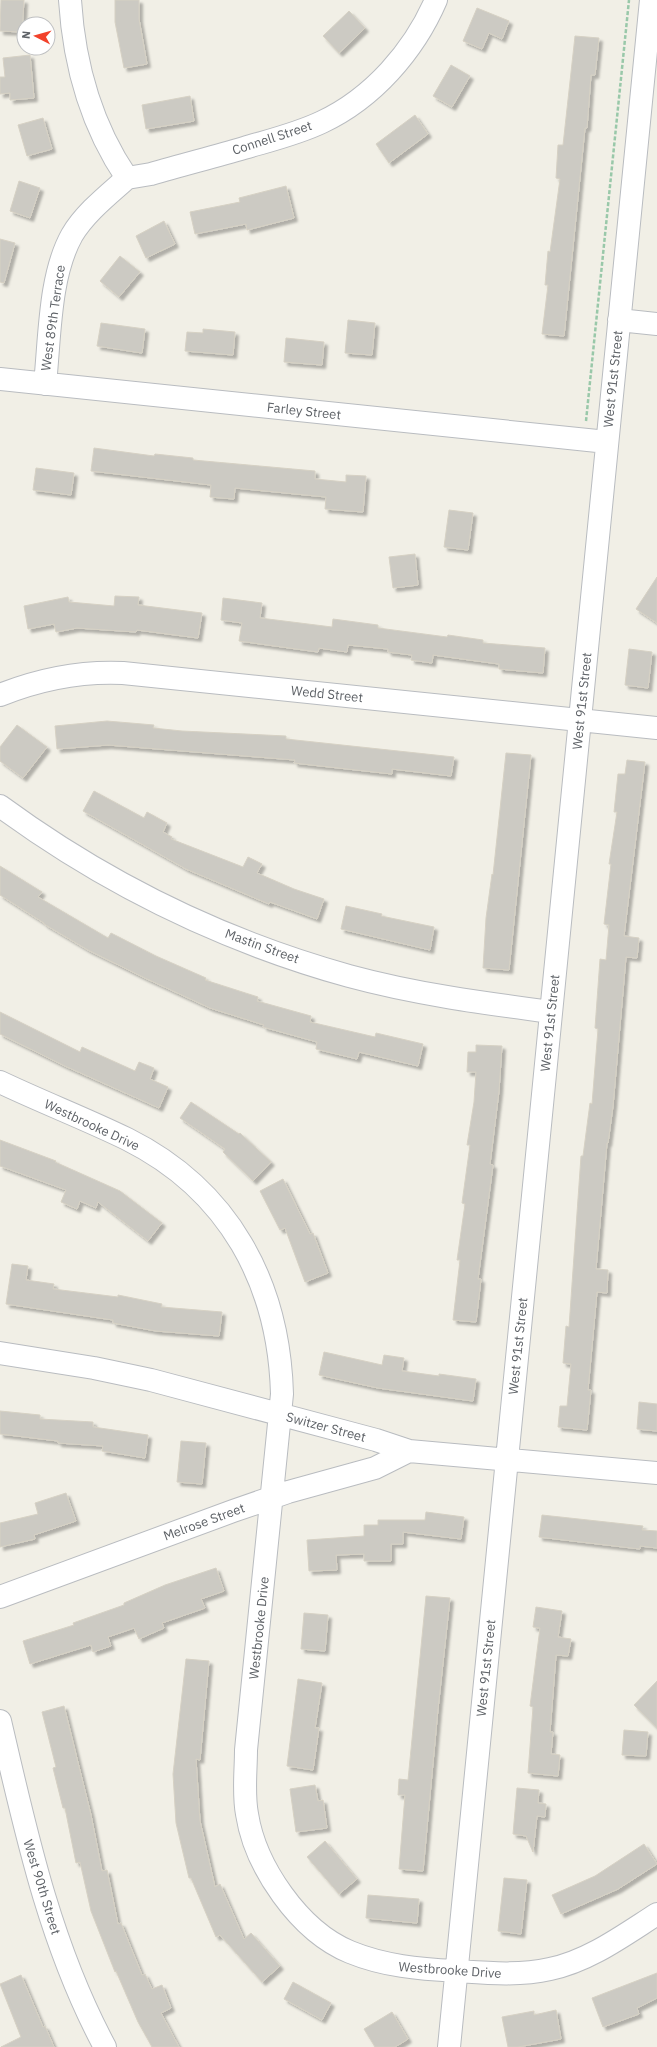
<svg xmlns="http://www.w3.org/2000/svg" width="657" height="2047" font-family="'IBM Plex Sans',sans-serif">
<defs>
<filter id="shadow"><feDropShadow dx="3.5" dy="3.5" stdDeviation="1" flood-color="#0004"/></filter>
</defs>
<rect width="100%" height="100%" fill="#f1efe6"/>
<!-- building -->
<path fill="#cccac3" stroke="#d6d1c4" filter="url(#shadow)" d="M1 0H24L22 32 0 31Z
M115 0H139V19L147 64 124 68 115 22Z
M477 8 509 21 502 39 489 33 482 49 463 41Z
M349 11 365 28 339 53 323 36Z
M575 36 599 38 595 75H591L587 128H585L564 336 542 334 548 285H545L548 251 550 252 560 179 556 178 558 145H563Z
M30 55 34 98 10 100V93L0 94V77H5L3 58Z
M451 65 470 76 452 107 433 96Z
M190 96 194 121 146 129 142 105Z
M415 115 428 134 389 163 376 144Z
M43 118 52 149 27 156 18 125Z
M19 181 40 188 30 218 10 211Z
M286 186 294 218 247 230 246 224 195 234 190 212 240 202 239 198Z
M164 221 175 244 146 258 136 236Z
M0 239 15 243 4 283 0 282Z
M120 256 140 272 119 297 100 281Z
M348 320 375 323 372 355 345 353Z
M101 323 145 329 142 353 97 346Z
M203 329 235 332 233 355 185 351 187 332 203 333Z
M286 338 324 342 322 365 284 362Z
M94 448 154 456 155 454 193 458V460L315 471V479L346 482V475L366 476 363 512 325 509 326 497 235 488 234 499 210 497 211 485 91 471Z
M36 468 74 473 71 495 33 490Z
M449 510 473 513 468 550 444 547Z
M415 554 418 585 393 588 389 557Z
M657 577V623L636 609Z
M115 596 139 597 138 605 202 613 198 638 137 630 136 632 77 628 56 632 54 624 28 629 24 606 68 597 69 602 114 606Z
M223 598 262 603 260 618 332 627 333 619 378 625V628L447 637 448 635 483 640V643L545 648 543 673 499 669V664L433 655 432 663 411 660 412 655 388 652V649L348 645 347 652 319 648 318 652 239 641 242 623 221 620Z
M629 649 652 652 648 688 625 685Z
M107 721 154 725 153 728 182 731 286 736V739L454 757 451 776 392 769V774L294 763 295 760 108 745 57 749 55 726Z
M17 725 47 747 23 778 0 761V747Z
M506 753 531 755 509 970 483 968 486 918 492 874 493 875Z
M627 760 645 762 624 936 639 938 637 958 626 957 613 1106 608 1143H607L596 1269 608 1270 607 1293 597 1292 588 1390H591L587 1430 558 1427 560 1406H567L571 1364 563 1363 566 1326 569 1327 581 1156H583L590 1103 592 1104 598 1029 595 1028 600 959 606 960 609 925 604 924 611 864H609L617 812H614L618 774H625Z
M94 791 144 818 147 812 167 823 163 832 172 837 171 839 243 867 248 857 262 864 257 873 294 889 324 899 317 919 270 902 269 904 186 869 83 811Z
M0 866 42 892 38 897 108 938 111 933 156 956 206 978 205 980 258 997 257 1001 311 1016 310 1022 375 1037 376 1033 423 1044 418 1066 359 1052 357 1059 316 1049 317 1042 263 1027 264 1025 210 1008 145 978 88 950 44 924V923L0 895Z
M346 906 382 914 381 916 434 927 430 950 341 929Z
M0 1012 80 1052 82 1047 135 1071 139 1062 154 1068 150 1079 168 1087 159 1108 65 1066 0 1034Z
M476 1045 502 1046 499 1091 490 1164 493 1165 478 1279H481L476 1322 453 1320 460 1260H457L465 1204 462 1203 470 1145H467L474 1102 476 1072H467L468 1052H476Z
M191 1102 239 1134 240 1133 271 1162 253 1181 223 1152 225 1149 180 1118Z
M0 1140 56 1161 55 1162 120 1191 162 1223 148 1241 98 1202 96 1208 80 1201 77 1209 61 1202 66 1190 0 1166Z
M283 1179 310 1234 313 1233 328 1273 305 1282 285 1228 280 1230 260 1191Z
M12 1264 28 1266 26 1280 54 1284 53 1289 118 1297V1295L162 1304 161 1307 222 1312 219 1336 156 1331 113 1323V1320L6 1304Z
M324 1352 382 1365 384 1355 404 1358 402 1371 439 1376V1374L476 1379 473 1401 378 1388 319 1375Z
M639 1402 657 1404V1431L637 1429Z
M0 1411 40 1415V1419L93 1422V1427L148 1435 145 1458 102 1451 103 1446 58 1443V1441L0 1434Z
M181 1441 206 1443 202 1484 177 1482Z
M66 1493 76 1521 34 1535 35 1539 0 1547V1523L38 1514 35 1503Z
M426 1512 464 1517 461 1539 403 1532V1544H391V1561H364V1554L336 1555 337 1570 309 1571 307 1540 364 1536V1525H378V1520H425Z
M542 1515 643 1526 642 1530 657 1531V1548L640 1546V1549L539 1537Z
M216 1568 224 1591 201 1599 205 1608 162 1623 164 1628 139 1639 134 1628 108 1637 111 1646 93 1652 91 1645 30 1664 23 1641 74 1625 73 1623 124 1605V1603L165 1585Z
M426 1596 450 1598 438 1709 423 1871 399 1869 405 1795H398L399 1779 408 1780Z
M536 1607 562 1611 558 1637 571 1639 568 1656 556 1655 550 1732H553L551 1754 560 1755 558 1776 528 1773 533 1707 530 1706 540 1628 533 1627Z
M304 1613 328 1615 325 1651 301 1649Z
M186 1659 209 1661 200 1760 196 1759 200 1821 215 1887 220 1884 244 1939 251 1933 280 1966 262 1982 220 1935 216 1937 191 1878H189L176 1823 173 1774Z
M298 1679 322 1683 315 1728H319L313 1770 287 1766Z
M657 1681V1728L634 1705Z
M64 1706 91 1815 102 1871 107 1870 118 1924 121 1923 142 1975 145 1974 152 1989 162 1985 171 2008 161 2013 179 2047H152L138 2022 116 1971 115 1972 91 1911 80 1862 76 1863 65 1808H63L53 1768 56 1767 42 1712Z
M624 1730 648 1732 646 1756 622 1755Z
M315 1785 318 1801 323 1800 327 1828 296 1832 290 1789Z
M517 1788 539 1790 538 1803 546 1804 545 1817 537 1816 533 1852 526 1836 513 1834Z
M325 1841 357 1879 339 1894 307 1857Z
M644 1844 657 1864 618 1889 561 1914 552 1895 595 1876Z
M504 1878 527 1880 521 1934 498 1931Z
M368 1895 419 1899 417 1923 366 1918Z
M657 1973V1998L637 2008 639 2014 603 2027 592 1998Z
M21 1975 43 2027 45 2026 54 2047H1L21 2037 0 1984Z
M293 1982 331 2003 322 2020 284 1999Z
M556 2010 561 2039 518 2047H508L502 2017 534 2011V2015Z
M392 2012 408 2039 395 2047H375L364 2029Z"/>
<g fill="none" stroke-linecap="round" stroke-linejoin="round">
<defs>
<path id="minor" d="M70 0C74 64 91 125 127 178
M127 178 151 174C182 165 213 157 244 148 271 140 297 134 322 122 373 98 414 51 436 0
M619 320 657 324
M0 379 607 442
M45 384C50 337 49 276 72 235 85 213 108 195 127 178
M0 695C40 679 79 671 123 673L657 728
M0 806C105 883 223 941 349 976 415 994 483 1003 551 1012
M0 1082C42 1102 86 1119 127 1139 229 1190 279 1283 282 1394L246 1750C246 1771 243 1793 247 1814 255 1866 299 1931 350 1952 384 1966 419 1969 456 1971 487 1973 519 1976 550 1969 589 1961 624 1935 657 1914
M0 1353 94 1368 151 1380 376 1440 409 1451 657 1473
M0 1597 233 1511 288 1492 375 1468 409 1451
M0 1721C26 1833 50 1945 105 2047
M449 2047 651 0"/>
</defs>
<!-- minor casing -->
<use href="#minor" stroke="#b9bcc0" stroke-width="24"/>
<!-- path -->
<path stroke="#99c8a9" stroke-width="2.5" stroke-dasharray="4 2" stroke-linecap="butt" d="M586 421 629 0"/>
<!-- minor -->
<use href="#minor" stroke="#fff" stroke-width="22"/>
</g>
<g text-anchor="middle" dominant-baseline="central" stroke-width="3" stroke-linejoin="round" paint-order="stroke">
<!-- street labels -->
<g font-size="13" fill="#5e6267" stroke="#fff">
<text transform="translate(272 138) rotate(-18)">Connell Street</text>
<text transform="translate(53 318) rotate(-82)">West 89th Terrace</text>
<text transform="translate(613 379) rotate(-84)">West 91st Street</text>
<text transform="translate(304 411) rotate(6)">Farley Street</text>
<text transform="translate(327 694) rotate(6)">Wedd Street</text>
<text transform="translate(582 701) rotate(-84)">West 91st Street</text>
<text transform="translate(262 946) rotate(20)">Mastin Street</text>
<text transform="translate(550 1023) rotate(-84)">West 91st Street</text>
<text transform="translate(92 1125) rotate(25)">Westbrooke Drive</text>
<text transform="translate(518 1346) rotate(-84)">West 91st Street</text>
<text transform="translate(326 1427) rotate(15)">Switzer Street</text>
<text transform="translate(204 1522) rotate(-20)">Melrose Street</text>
<text transform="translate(259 1628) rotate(-84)">Westbrooke Drive</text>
<text transform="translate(486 1668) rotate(-84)">West 91st Street</text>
<text transform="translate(42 1887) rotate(73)">West 90th Street</text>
<text transform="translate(450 1970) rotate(4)">Westbrooke Drive</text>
</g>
</g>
<!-- north arrow -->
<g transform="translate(36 36) rotate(276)"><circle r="19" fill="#ffffff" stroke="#bfc0c2"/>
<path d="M0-3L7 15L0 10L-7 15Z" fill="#f2422b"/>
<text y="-6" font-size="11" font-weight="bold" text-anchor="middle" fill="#5e6267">N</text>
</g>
</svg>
